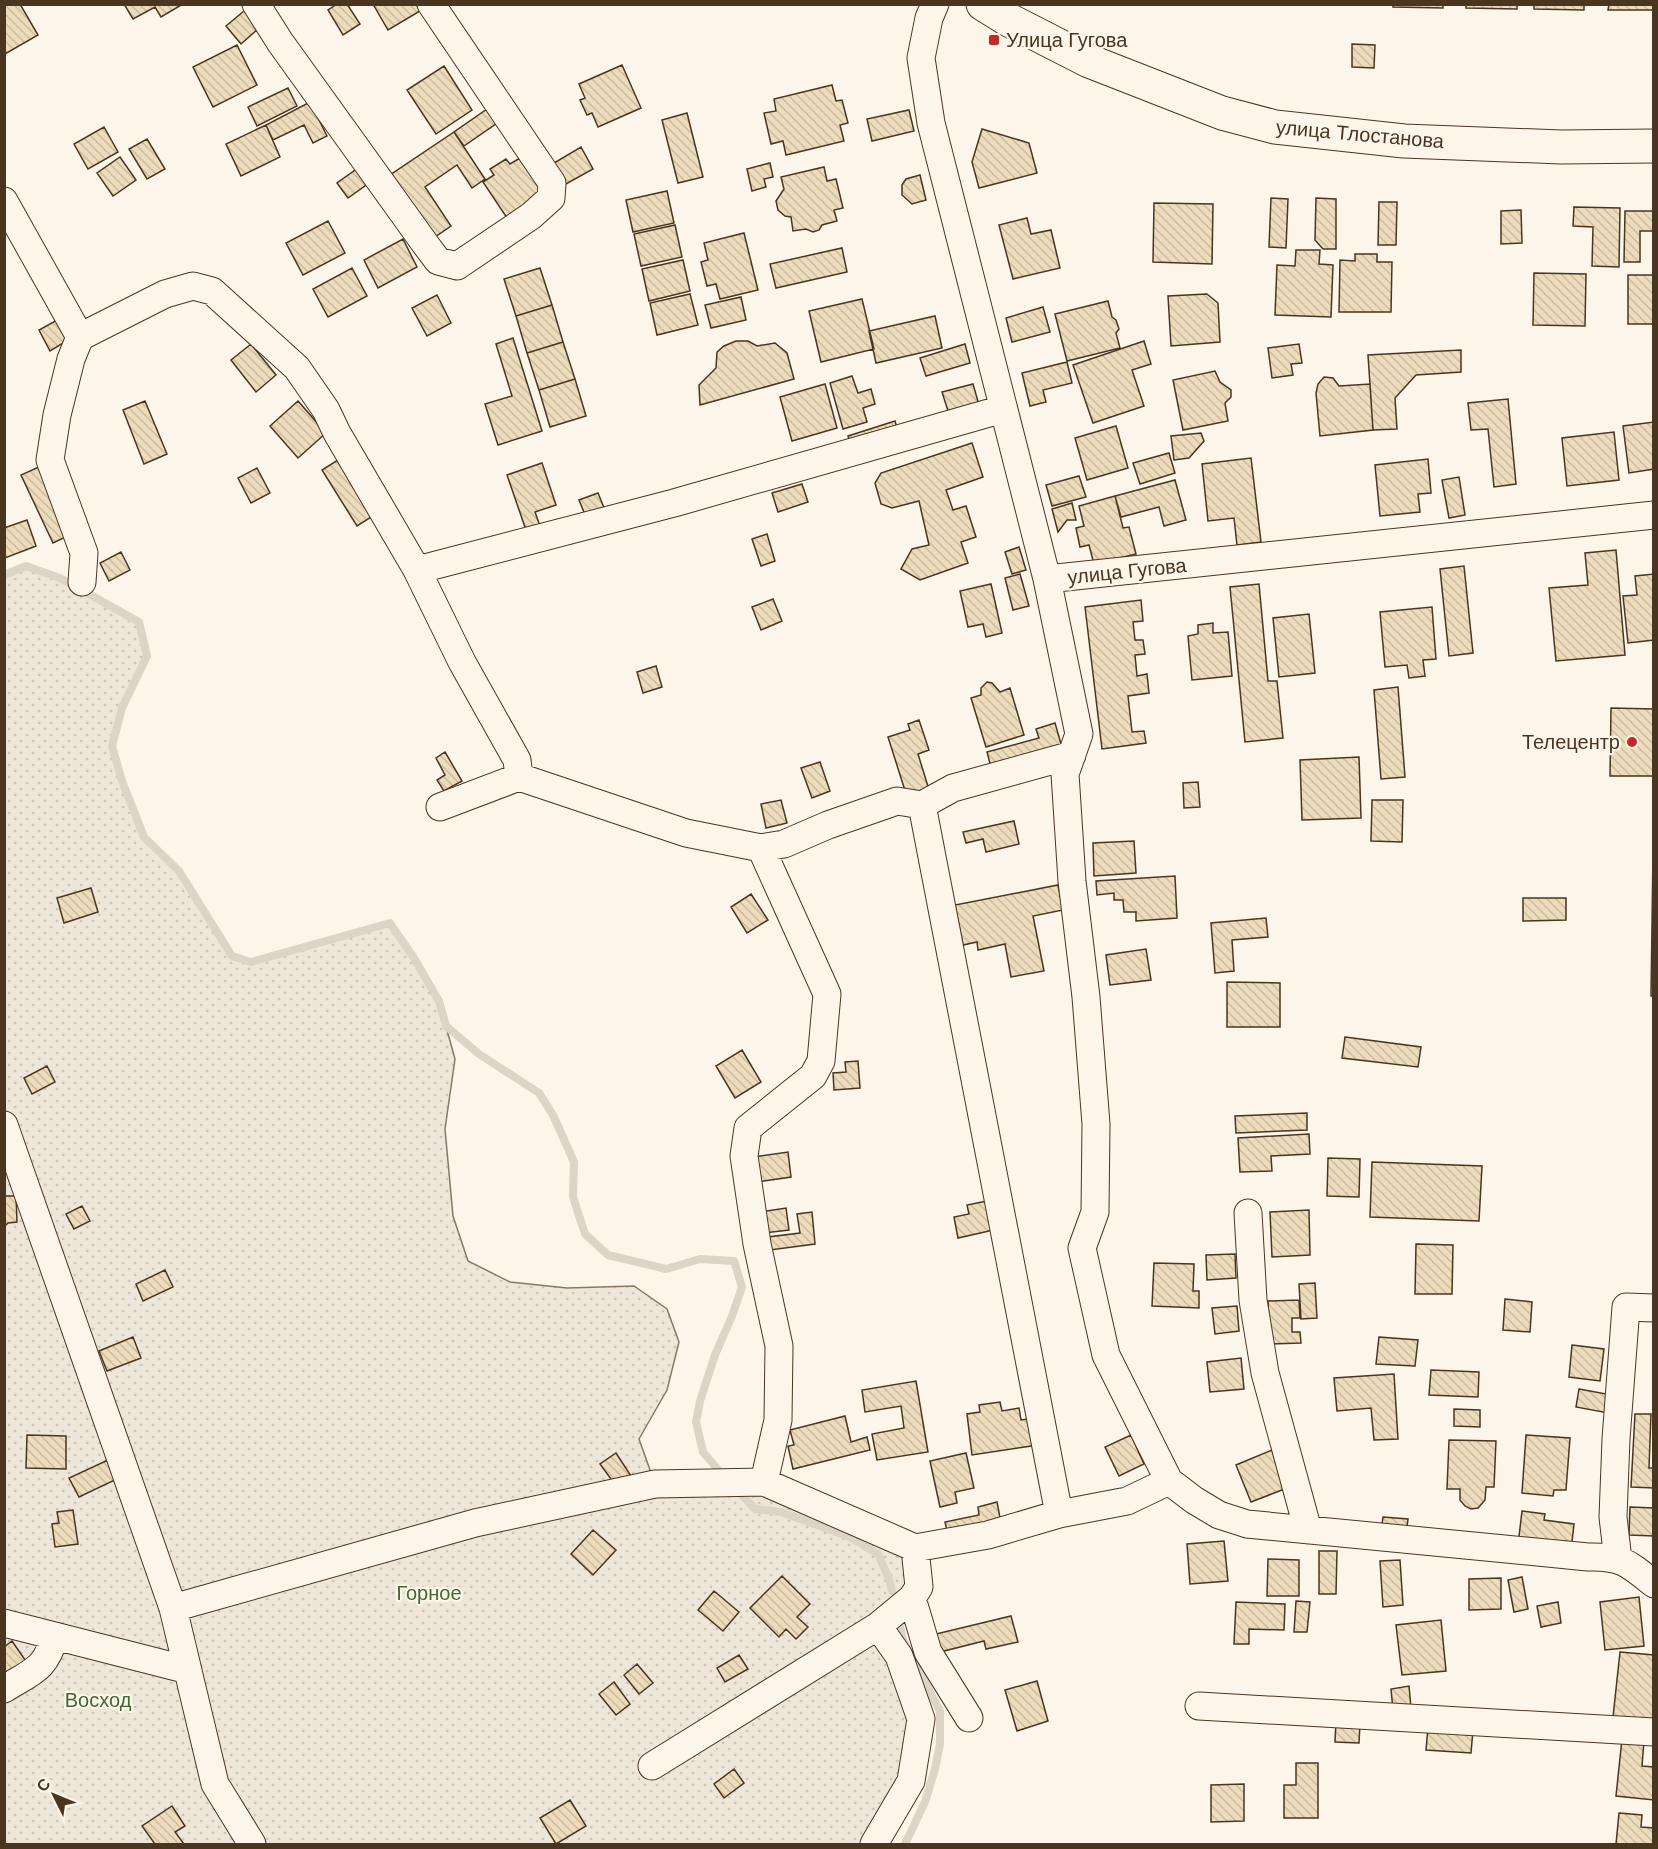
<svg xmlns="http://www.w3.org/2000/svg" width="1658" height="1849" font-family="Helvetica,sans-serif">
<defs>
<pattern id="garden-dots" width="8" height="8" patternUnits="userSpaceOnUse" patternTransform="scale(1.5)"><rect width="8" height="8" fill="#ede6d9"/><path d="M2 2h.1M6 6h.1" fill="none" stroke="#cdc6ba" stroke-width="1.8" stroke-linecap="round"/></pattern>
<pattern id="building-back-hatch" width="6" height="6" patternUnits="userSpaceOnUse" patternTransform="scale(1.5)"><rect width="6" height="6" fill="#ecdcbc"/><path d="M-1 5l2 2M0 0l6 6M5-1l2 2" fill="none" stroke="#ccbda1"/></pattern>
</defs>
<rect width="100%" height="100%" fill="#fbf6e9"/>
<!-- garden -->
<path fill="url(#garden-dots)" stroke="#887966" stroke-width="1.5" d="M26 566 60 578 139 622 147 656 122 708 112 746 122 781 144 837 179 871 232 956 251 962 390 923 414 958 439 1001 455 1059 445 1129 453 1216 468 1261 510 1282 567 1288 634 1286 667 1309 679 1342 667 1390 639 1439 655 1484 764 1482 915 1548 919 1587 879 1626 921 1719 877 1844H5L4 575Z"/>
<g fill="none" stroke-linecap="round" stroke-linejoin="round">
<!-- stream -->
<path stroke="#dcd4c6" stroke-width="8" d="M4 575 26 566 60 578 139 622 147 656 122 708 112 746 122 781 144 837 179 871 232 956 251 962 390 923 414 958 439 1001 446 1026 479 1054 539 1093 553 1115 574 1162 573 1197 585 1234 608 1255 666 1269 700 1259 734 1261 742 1287 732 1316 715 1355 700 1401 696 1422 703 1452 721 1473
M740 1493 755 1509 781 1512 850 1537 878 1554 889 1579 892 1591
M898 1617 903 1640 940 1711V1744L935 1769 925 1802 905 1844"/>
</g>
<!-- building -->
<path fill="url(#building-back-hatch)" stroke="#4a3520" stroke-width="1.5" d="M4 4H20L38 35 5 54Z
M124 4H183L161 17 155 7 133 19Z
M337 4H347L360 24 343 35 328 10Z
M373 4H416L420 11 388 30Z
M1393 4H1443V8L1393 7Z
M1466 4H1517V9L1466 8Z
M1532 4H1584V10L1534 9V5Z
M1609 4H1654V10H1608Z
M244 11 259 28 241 44 226 26Z
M1352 44 1375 45 1374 68 1352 67Z
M237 45 257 85 213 107 193 67Z
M622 65 641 108 598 127 592 113 587 115 580 100 585 98 579 84Z
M444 66 472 110 436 134 407 90Z
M832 85 836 101 842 100 848 123 840 125 844 141 786 155 783 141 771 144 764 113 776 111 774 99Z
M288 88 297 106 257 126 248 107Z
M310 102 327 136 313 143 304 125 273 140 266 125Z
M490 107 500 121 464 146 454 132Z
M909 110 914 131 872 141 867 119Z
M687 113 703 177 678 183 662 120Z
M266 125 280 157 241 176 226 144Z
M104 127 118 152 88 169 74 144Z
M982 129 1029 143 1037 173 979 188 972 162Z
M454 132 485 179 472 188 457 165 425 187 451 226 432 239 390 175Z
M147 139 165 169 147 179 129 149Z
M581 147 593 169 566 184 554 163Z
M120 157 136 180 113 196 97 173Z
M520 158 544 193 507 218 483 182 494 175 490 169 506 159 510 164Z
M770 163 773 177 764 179 766 187 752 191 747 169Z
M824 167 827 181 836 179 843 208 834 210 837 221 822 225 819 230 813 232 806 229 793 231 791 217 785 216 778 210 776 201 784 189 781 177Z
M358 168 369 183 348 198 337 183Z
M920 175 926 200 912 204 902 195V185L906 179Z
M667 191 674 223 633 232 626 200Z
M1271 198 1288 199 1286 248 1269 247Z
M1316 198 1336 199V249H1323L1315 240Z
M1379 202H1397L1396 245H1378Z
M1154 203 1213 204 1212 264 1153 262Z
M1574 207 1620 208 1619 267 1592 266 1593 227 1573 226Z
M1521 210 1522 243 1501 244V211Z
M1625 211H1654V231H1640V262H1624Z
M1027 218 1031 234 1051 230 1060 268 1013 279 999 225Z
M328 221 345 253 303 275 286 243Z
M675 225 682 257 641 266 634 234Z
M744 233 758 290 720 299 716 284 707 286 701 262 708 260 704 243Z
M403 239 417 267 378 288 364 260Z
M842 248 847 272 776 288 770 264Z
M1296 250H1320L1319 264 1333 265 1331 317 1275 315 1277 265 1295 266Z
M1355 254H1377V262H1392L1391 312H1339L1340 260 1355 261Z
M683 260 690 291 649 301 642 269Z
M352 268 367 296 328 317 313 289Z
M540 268 552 305 516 316 504 279Z
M1534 273 1586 274 1585 326 1533 325Z
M1628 275H1654V324H1628Z
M690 294 698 325 657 335 650 303Z
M1207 294 1218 303 1220 342 1171 346 1168 296Z
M437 295 451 323 427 336 412 308Z
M741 297 746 320 711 328 705 305Z
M862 299 874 349 821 362 809 311Z
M1108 301 1112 317 1116 320 1119 329 1116 333 1120 348 1067 361 1055 314Z
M552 305 563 342 527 353 516 316Z
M1043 307 1050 332 1012 342 1006 318Z
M935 316 942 348 876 363 869 331Z
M59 319 70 339 50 351 39 330Z
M513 338 542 431 498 445 485 404 512 396 496 344Z
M736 341H748L757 346 775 343 787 353 794 379 700 405 699 385 716 368 717 352 724 346Z
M1144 341 1151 364 1132 370 1144 406 1093 423 1073 365Z
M563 342 575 379 539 390 527 353Z
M251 344 276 375 256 392 231 360Z
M965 344 970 363 926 376 920 358Z
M1299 344 1302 363 1291 364 1293 375 1272 378 1268 348Z
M1461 350V372L1416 375 1395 398 1397 429 1373 430 1368 355Z
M1067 362 1072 383 1043 390 1046 402 1030 406 1022 373Z
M1215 371 1220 382 1231 390V397L1225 403 1228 421 1183 430 1173 380Z
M852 376 858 393 871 389 875 404 863 408 867 422 843 429 830 383Z
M1324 377 1333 378 1339 386 1370 384 1373 430 1320 436 1316 393 1318 384Z
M575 379 586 416 550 427 539 390Z
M825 384 837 428 792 441 780 397Z
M973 384 979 405 949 414 942 392Z
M1508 399 1516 484 1494 487 1488 429 1471 430 1468 403Z
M145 401 167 454 144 464 123 410Z
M298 401 326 433 298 458 270 426Z
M895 421 899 435 852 449 848 436Z
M1654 422V469L1629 473 1623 426Z
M1116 426 1128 468 1087 480 1075 438Z
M1614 432 1619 480 1567 486 1562 438Z
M1201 433 1204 441 1189 458 1174 460 1171 436Z
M972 443 983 477 946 490 953 510 966 506 976 537 961 542 968 563 920 580 901 569 912 549 929 545 919 501 892 508 881 504 875 483 881 473Z
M1169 453 1175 473 1140 484 1133 463Z
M341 458 376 514 357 526 322 470Z
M1251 458 1261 542 1237 545 1234 518 1208 521 1202 464Z
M1428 459 1431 493 1418 494 1420 512 1380 516 1375 465Z
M542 463 556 505 535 512 540 526 526 530 507 475Z
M41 466 72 534 53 543 21 475Z
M257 468 270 493 251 503 238 478Z
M1079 476 1086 497 1052 506 1046 485Z
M1459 477 1465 515 1449 518 1442 480Z
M1175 480 1186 520 1164 526 1159 507 1121 517 1115 496Z
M802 484 808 502 778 512 772 493Z
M598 493 607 515 588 522 579 500Z
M1115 496 1123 528 1129 527 1136 554 1094 564 1089 545 1080 547 1076 528 1084 526 1079 506Z
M1072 503 1076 520H1067L1058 532 1052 509Z
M27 520 36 546 5 558 4 528Z
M767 534 775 561 761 566 752 539Z
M1019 547 1026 570 1012 574 1005 552Z
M1616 550 1625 655 1556 661 1549 588 1588 585 1585 553Z
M121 552 130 570 109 581 100 563Z
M1464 566 1473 653 1449 656 1440 569Z
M1020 574 1029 606 1013 610 1005 578Z
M1654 574V640L1628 643 1623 596 1637 595 1635 576Z
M991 584 1002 633 986 637 983 624 968 627 960 591Z
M1259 584 1268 681H1277L1283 738 1245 742 1230 587Z
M773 599 782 621 761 630 752 607Z
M1141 600 1143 621 1133 622 1135 640H1143L1145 654 1135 655 1137 676 1147 674 1149 693 1128 696 1132 732 1144 731 1146 743 1102 749 1085 607Z
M1432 607 1436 659 1423 660 1425 676 1409 678 1407 665 1385 667 1380 612Z
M1309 614 1315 673 1279 677 1273 618Z
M1213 623V633L1228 632 1232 676 1192 680 1188 636 1198 634V625Z
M656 666 662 687 643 693 637 672Z
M987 682 992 683 1000 692 1010 688 1024 735 986 747 971 698 981 695V688Z
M1398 687 1405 777 1381 779 1374 690Z
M1611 708 1654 709V776H1610Z
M919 720 929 750 918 754 930 793 908 800 888 737 910 730 908 724Z
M1055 723 1063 751 992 771 987 752 1039 738 1036 729Z
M445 752 462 781 444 791 437 780 445 775 436 758Z
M1359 757 1361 818 1302 820 1300 760Z
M820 762 830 791 812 798 801 768Z
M1198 782 1200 807 1184 808 1183 783Z
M781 800 787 823 766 828 761 804Z
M1372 800H1403L1402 842 1371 841Z
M1014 821 1019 844 986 852 983 839 966 843 963 832Z
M1134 841 1136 873 1094 876 1093 843Z
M1653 852H1654V996H1651Z
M1175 876 1177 918 1136 921V912H1124L1123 900H1114V893L1097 895 1096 881Z
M1058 885 1063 910 1033 916 1044 971 1011 977 1005 944 978 950 977 942 963 945 955 905Z
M91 888 98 912 64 923 57 898Z
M751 894 768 920 747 933 731 907Z
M1523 898H1566V920L1523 921Z
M1266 918 1268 937 1232 940 1234 971 1215 973 1211 923Z
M1146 949 1151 980 1110 985 1106 955Z
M1227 982 1280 983V1027H1227Z
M1345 1037 1421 1047 1418 1067 1342 1058Z
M742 1050 761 1082 735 1098 716 1066Z
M858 1061 860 1088 834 1090 833 1073 846 1072 845 1062Z
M47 1066 55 1082 32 1094 24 1078Z
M1307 1113V1130L1236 1133 1235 1116Z
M1309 1134 1310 1154 1271 1156 1272 1171 1240 1172 1238 1138Z
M788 1152 791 1177 757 1182 753 1157Z
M1328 1158 1360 1159 1359 1197 1327 1196Z
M1372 1162 1482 1166 1479 1221 1370 1217Z
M4 1196H16L17 1222 8 1223 4 1227Z
M992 1200 998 1229 958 1238 954 1217 969 1214 967 1205Z
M82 1206 90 1221 74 1229 66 1214Z
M786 1208 789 1230 764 1233 761 1212Z
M1309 1210 1310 1255 1272 1257 1270 1212Z
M812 1212 815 1244 770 1250 768 1237 800 1233 797 1214Z
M1416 1244 1453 1245 1452 1294H1415Z
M1235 1254 1236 1278 1207 1280 1206 1255Z
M1154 1263 1194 1264 1193 1291H1199V1308L1152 1306Z
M165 1270 173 1287 143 1301 136 1284Z
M1315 1283 1317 1318 1301 1319 1299 1284Z
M1505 1299 1532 1302 1530 1332 1503 1330Z
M1299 1300 1300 1318H1292V1332H1300L1301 1343 1270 1344 1268 1301Z
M1237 1306 1239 1331 1215 1334 1212 1308Z
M133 1337 141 1358 107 1371 99 1351Z
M1379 1337 1418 1340 1415 1366 1376 1364Z
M1572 1345 1604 1349 1600 1381 1569 1377Z
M1241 1358 1244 1389 1210 1392 1207 1362Z
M1431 1370 1479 1372 1478 1397 1429 1395Z
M1394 1374 1398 1439 1374 1440 1371 1408 1337 1411 1334 1378Z
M916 1381 928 1452 877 1460 872 1434 904 1428 901 1406 865 1412 862 1390Z
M1579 1389 1612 1395 1608 1413 1576 1407Z
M1000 1402 1002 1411 1019 1408 1021 1420 1035 1418 1038 1445 972 1455 967 1414 980 1412 979 1405Z
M1454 1409 1480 1410V1427L1454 1426Z
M1635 1414H1651L1649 1468H1654V1488L1631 1487Z
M845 1416 851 1442 867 1437 870 1450 793 1469 788 1446 794 1445 790 1430Z
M27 1435 66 1436V1469L26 1468Z
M1131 1435 1144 1464 1119 1476 1105 1447Z
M1526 1435 1570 1438 1566 1490H1554L1553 1496 1522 1493Z
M1449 1440 1496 1441 1494 1487H1486L1485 1500 1478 1508 1471 1509 1465 1506 1460 1500V1489H1447Z
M1272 1450 1287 1488 1251 1502 1236 1465Z
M616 1453 631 1476 616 1486 600 1464Z
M966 1453 974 1488 955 1492 957 1503 940 1507 930 1461Z
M108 1460 117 1479 79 1497 69 1478Z
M997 1502 1001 1523 948 1535 945 1522 979 1515 978 1507Z
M1630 1507 1654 1508V1536L1629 1535Z
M73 1510 78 1544 55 1547 52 1524 59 1523 57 1512Z
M1522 1511 1545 1514 1544 1520 1574 1524 1571 1551 1518 1545Z
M1383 1517 1408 1519 1406 1534 1381 1532Z
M593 1530 616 1550 593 1575 571 1554Z
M1224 1541 1228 1581 1190 1584 1187 1544Z
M1319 1551H1337L1336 1594H1319Z
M1268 1559 1299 1560V1596H1267Z
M1400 1560 1403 1605 1383 1607 1380 1561Z
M782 1576 810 1604 797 1617 808 1627 796 1639 786 1629 779 1637 750 1608Z
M1522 1577 1528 1609 1514 1612 1508 1580Z
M1501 1578V1609L1469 1610V1579Z
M714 1591 739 1612 723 1631 698 1610Z
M1639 1597 1644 1646 1605 1650 1600 1602Z
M1296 1601 1310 1602 1307 1632H1294Z
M1236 1602 1285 1604 1284 1630 1249 1629V1644H1234Z
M1558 1602 1561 1623 1541 1627 1537 1606Z
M1011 1616 1018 1642 986 1649 984 1641 940 1652 936 1634Z
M1441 1620 1446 1671 1402 1675 1396 1625Z
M12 1641 30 1667 12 1680 4 1670V1647Z
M1620 1652 1654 1655V1720L1613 1717Z
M739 1655 748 1669 725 1682 717 1668Z
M637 1664 653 1683 639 1694 624 1675Z
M1037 1681 1048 1721 1017 1731 1005 1690Z
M614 1682 630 1704 616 1715 599 1694Z
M1409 1686 1411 1708 1393 1710 1391 1689Z
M1336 1721 1360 1723 1359 1743 1335 1742Z
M1428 1727 1473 1730 1471 1753 1426 1750Z
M1622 1739 1644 1741 1642 1766 1654 1767V1800L1616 1796Z
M1296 1763H1318V1818H1284V1785H1296Z
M734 1769 744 1783 724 1798 714 1784Z
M1244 1784V1821L1211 1822V1785Z
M570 1800 586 1826 556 1844 540 1818Z
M172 1806 185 1826 175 1832 184 1844H155L142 1826Z
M1619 1813 1642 1815 1641 1827 1654 1828V1844H1616Z"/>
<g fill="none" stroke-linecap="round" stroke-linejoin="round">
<defs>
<path id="minor" d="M256 4 280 42 426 245 438 261 457 266 531 216 551 198 552 183 431 4
M935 4 929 18 921 58 931 123 1047 579 1079 734 1065 774 1072 881 1086 997 1096 1124 1095 1212 1082 1248 1106 1355 1169 1481 1194 1500 1219 1515 1247 1524 1588 1557C1621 1556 1628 1563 1654 1584
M4 201 80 337
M417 570 674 503 1003 409
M1047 579 1654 515
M82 582 84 553 50 460 57 415 71 359 80 337 165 294 193 286 212 291 297 368 326 410 337 433 417 570 462 662 517 760 519 777
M922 805 1059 1514
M440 807 519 777 686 833 761 848 784 844 828 825 897 801 922 805 953 788 1072 755
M761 848 827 994 821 1061 813 1076 748 1128 744 1156 757 1244 779 1346 778 1420 764 1482
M4 1125 173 1608 215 1784 252 1844
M1248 1213 1253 1300 1265 1373 1308 1530
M1618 1560 1613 1517 1616 1439 1626 1307 1654 1308
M912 1598 928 1652 969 1718
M173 1608 475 1523 655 1484 764 1482 915 1548 988 1535 1059 1514 1127 1501 1169 1481
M4 1623 188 1670
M4 1689C33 1671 45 1670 55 1636
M1199 1706 1654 1732
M652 1766 878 1626
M874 1844 911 1781 921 1719 899 1656 878 1626 912 1598 919 1587 915 1548"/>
<path id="major" d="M983 4 1007 19 1089 61 1222 113 1275 127 1404 141 1561 147 1654 146"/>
</defs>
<!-- minor casing -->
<use href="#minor" stroke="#4a3520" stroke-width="29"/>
<!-- major casing -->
<use href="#major" stroke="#4a3520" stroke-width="35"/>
<!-- minor -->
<use href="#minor" stroke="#fbf6e9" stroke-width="27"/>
<!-- major -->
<use href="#major" stroke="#fbf6e9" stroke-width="33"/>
</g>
<!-- markers -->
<g fill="#c62828" stroke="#fbf6e9" stroke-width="2">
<rect x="988" y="34" width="12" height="12" rx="3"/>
<circle cx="1632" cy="742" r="6"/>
</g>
<g text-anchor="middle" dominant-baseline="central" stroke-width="4.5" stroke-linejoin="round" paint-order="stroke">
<!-- poi labels -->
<g font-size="20" fill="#4a3520" stroke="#fbf6e9" text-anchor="start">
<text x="1006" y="40">Улица Гугова</text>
<text x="1620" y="742" text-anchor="end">Телецентр</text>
</g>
<!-- street labels -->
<g font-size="20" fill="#4a3520" stroke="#fbf6e9">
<text transform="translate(1360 134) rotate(5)">улица Тлостанова</text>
<text transform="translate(1127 571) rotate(-6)">улица Гугова</text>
</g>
<!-- park labels -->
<g font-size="20" fill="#436837" stroke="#fbf6e9">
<text x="429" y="1593">Горное</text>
<text x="98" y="1700">Восход</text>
</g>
</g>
<!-- border -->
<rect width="1658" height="1849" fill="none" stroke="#4a3520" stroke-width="12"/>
<!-- north arrow -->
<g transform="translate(54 1795) rotate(313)" stroke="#fbf6e9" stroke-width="4.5" paint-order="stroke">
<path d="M0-4.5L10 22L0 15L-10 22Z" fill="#4a3520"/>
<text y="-9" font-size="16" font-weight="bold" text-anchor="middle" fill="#4a3520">С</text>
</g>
</svg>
